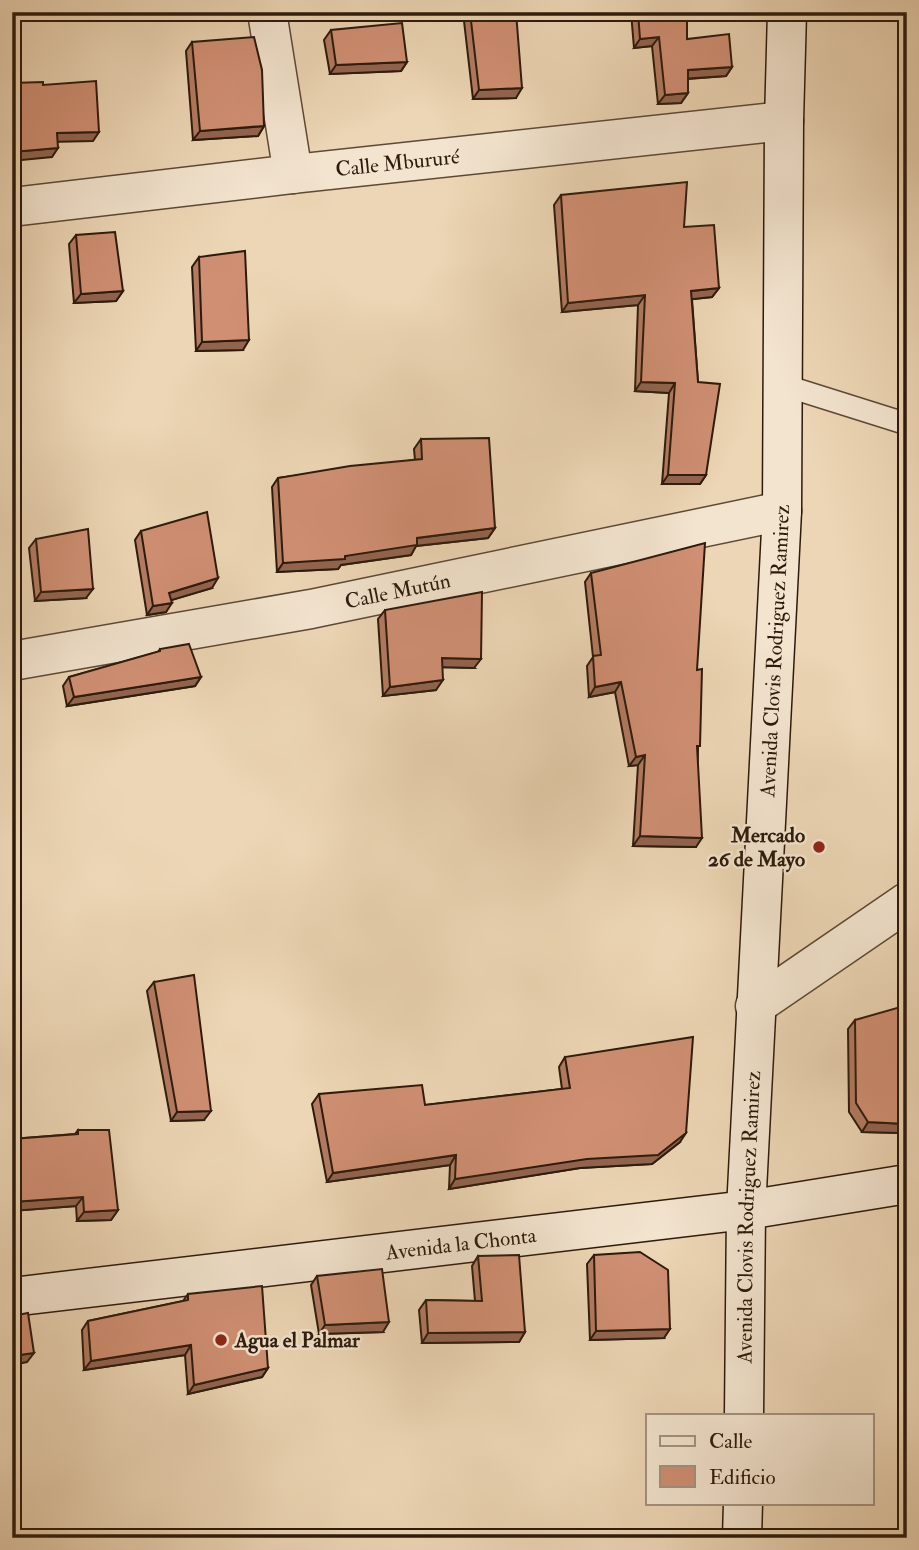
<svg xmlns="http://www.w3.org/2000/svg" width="919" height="1550" font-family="'IM FELL Double Pica',serif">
<rect width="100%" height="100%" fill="#edd6b5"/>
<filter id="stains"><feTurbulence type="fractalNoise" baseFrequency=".00286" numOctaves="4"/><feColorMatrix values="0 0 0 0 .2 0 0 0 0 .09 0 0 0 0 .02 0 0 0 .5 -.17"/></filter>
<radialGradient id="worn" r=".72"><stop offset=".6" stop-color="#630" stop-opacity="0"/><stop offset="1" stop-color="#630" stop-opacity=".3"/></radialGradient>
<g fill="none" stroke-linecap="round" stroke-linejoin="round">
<defs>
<path id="lane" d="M783 385 907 424"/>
<g id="street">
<path d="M267 12 293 174"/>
<path id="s1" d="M12 207 293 174 784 121"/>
<path id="s2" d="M12 661 311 609 782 511"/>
<path d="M755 1006 907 902"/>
</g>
<g id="secondary">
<path id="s3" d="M12 1297 746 1210 907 1184"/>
<path id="s4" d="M744 1415 746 1210 782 511 784 121 787 12"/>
<path d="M742 1538 743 1503"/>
</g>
</defs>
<!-- lane casing -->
<use href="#lane" stroke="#5d4936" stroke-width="24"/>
<!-- street casing -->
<use href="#street" stroke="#5d4936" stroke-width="41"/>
<!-- secondary casing -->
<use href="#secondary" stroke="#2d1a0c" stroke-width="41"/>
<!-- lane -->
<use href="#lane" stroke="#f3e4cf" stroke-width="21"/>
<!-- street -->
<use href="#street" stroke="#f3e4cf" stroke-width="38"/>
<!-- secondary -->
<use href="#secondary" stroke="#f3e4cf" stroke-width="38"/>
</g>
<!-- wall -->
<path fill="#b37b63" stroke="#2d1a0c" stroke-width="2" d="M470 12H516V98L473 99 464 21Z
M631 12H687V39L732 67 726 76 688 79V93L681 103 658 104 652 46 634 48Z
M331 30 407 62 401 71 330 74 324 40Z
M192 42 264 126 258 136 193 140 186 51Z
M561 195 684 227 719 288 712 297 692 299 698 382 706 475 700 484H662L669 393 635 391 638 305 562 312 554 205Z
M76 235 123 291 116 301 74 303 69 244Z
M199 257 243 350 196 351 192 267Z
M421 439 495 528 488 538 416 546 411 555 341 565 338 569 277 572 272 487 278 478 415 460 414 449Z
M141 531 212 588 171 600 166 612 147 615 135 540Z
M36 539 86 598 35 601 29 548Z
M591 573 697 670 698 749 696 847 633 846 638 765 629 766 615 692 589 697 587 666 593 657 585 582Z
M385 610 474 668 442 667 436 690 383 696 378 619Z
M160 649 201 677 195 686 67 706 63 686 69 677 158 652Z
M154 982 204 1120 171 1121 147 991Z
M855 1020 900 1133 862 1132 849 1112 848 1029Z
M565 1057 680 1142 652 1164 580 1168 449 1189 450 1165 327 1182 312 1104 319 1094 425 1105 562 1089 559 1067Z
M78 1130 118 1210 111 1220 77 1221 76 1206 12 1211V1139L75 1134Z
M594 1255 664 1338 590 1340 587 1264Z
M478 1256 525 1332 519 1342 422 1343 419 1310 426 1300 475 1301 472 1266Z
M317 1276 383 1332 319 1334 311 1285Z
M188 1294 268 1368 262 1377 188 1394 185 1355 84 1370 82 1330 88 1321 183 1301Z"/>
<!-- shaded-wall -->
<path fill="#926450" stroke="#2d1a0c" stroke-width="2" d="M659 37 652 46 634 48 640 39Z
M407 62 401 71 330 74 336 65Z
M732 67 726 76 681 79 688 70Z
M522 88 516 98 473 99 479 90Z
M688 93 681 103 658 104 665 95Z
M264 126 258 136 193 140 200 131Z
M99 132 93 141 50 142 57 133Z
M58 148 52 157 12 161V152Z
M719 288 712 297 685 300 691 291Z
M123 291 116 301 74 303 81 294Z
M645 295 638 305 562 312 568 303Z
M249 340 243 350 196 351 202 342Z
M641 382 675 383 669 393 635 391Z
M668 475H706L700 484H662Z
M495 528 488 538 416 546 411 555 341 565 338 569 277 572 283 563 345 556 417 538Z
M218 578 212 588 162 603 169 593Z
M93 589 86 598 35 601 41 592Z
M172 603 166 612 147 615 153 606Z
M442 658 481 659 474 668 435 667Z
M201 677 195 686 67 706 74 697Z
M443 680 436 690 383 696 390 687Z
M621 682 615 692 589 697 595 687Z
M645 755 638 765 629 766 636 757Z
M640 836 702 838 696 847 633 846Z
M211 1111 204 1120 171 1121 177 1112Z
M868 1122 906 1124 900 1133 862 1132Z
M686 1133 680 1142 652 1164 580 1168 449 1189 455 1179Z
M456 1155 450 1165 327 1182 333 1173Z
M83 1197 76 1206 12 1211V1202Z
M118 1210 111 1220 77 1221 84 1212Z
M389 1322 383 1332 319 1334 325 1325Z
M670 1329 664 1338 590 1340 596 1331Z
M525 1332 519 1342 422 1343 428 1333Z
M191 1345 185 1355 84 1370 91 1361Z
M34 1353 27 1362 12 1365V1356Z
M268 1368 262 1377 188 1394 194 1385Z"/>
<!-- building -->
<path fill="#d08f73" stroke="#2d1a0c" stroke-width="2" d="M470 12H516L522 88 479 90Z
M638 12H687V39L729 34 732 67 688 70V93L665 95 659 37 640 39Z
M402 23 407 62 336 65 331 30Z
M254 37 262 70 264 126 200 131 192 42Z
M96 81 99 132 57 133 58 148 12 152V83L43 82V85Z
M687 182 684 227 714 225 719 288 691 291 698 382 720 384 706 475H668L675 383 641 382 645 295 568 303 561 195Z
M115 232 123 291 81 294 76 235Z
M245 251 249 340 202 342 199 257Z
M489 438 495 528 417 538V545L345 556V559L283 563 278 478 350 466 422 459 421 439Z
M207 512 218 578 169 593 172 603 153 606 141 531Z
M88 529 93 589 41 592 36 539Z
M705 543 697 670 702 669 700 746H697L702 838 640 836 645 755 636 757 621 682 595 687 593 656 601 655 591 573Z
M482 592 481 659 442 658 443 680 390 687 385 610Z
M189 644 201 677 74 697 69 677 160 651V649Z
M194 975 211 1111 177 1112 154 982Z
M904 1006 906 1124 868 1122 856 1103 855 1020Z
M693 1037 686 1133 658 1155 587 1159 455 1179 456 1155 333 1173 319 1094 422 1085 425 1105 570 1088 565 1057Z
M78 1130H109L118 1210 84 1212 83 1197 12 1202V1139L78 1134Z
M640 1252 668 1270 670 1329 596 1331 594 1255Z
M519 1255 525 1332 428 1333 426 1300 482 1301 478 1256Z
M382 1269 389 1322 325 1325 317 1276Z
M262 1286 268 1368 194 1385 191 1345 91 1361 88 1321 188 1300V1294Z
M28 1313 34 1353 12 1356V1316Z"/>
<!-- markers -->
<g fill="#8f2418" stroke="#f3e4cf" stroke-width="2.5">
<circle cx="819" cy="847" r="7"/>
<circle cx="221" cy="1340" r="7"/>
</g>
<g text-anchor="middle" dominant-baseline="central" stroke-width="5" stroke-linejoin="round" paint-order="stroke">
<!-- street labels -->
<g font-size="21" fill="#2d1a0c" stroke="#f3e4cf">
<text stroke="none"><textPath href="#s1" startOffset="388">Calle Mbururé</textPath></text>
<text stroke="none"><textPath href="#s2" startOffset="392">Calle Mutún</textPath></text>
<text stroke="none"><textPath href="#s4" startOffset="765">Avenida Clovis Rodriguez Ramirez</textPath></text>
<text stroke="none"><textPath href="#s4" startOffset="198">Avenida Clovis Rodriguez Ramirez</textPath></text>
<text stroke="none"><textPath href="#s3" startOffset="452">Avenida la Chonta</textPath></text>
</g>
<!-- poi labels -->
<g font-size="21" font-weight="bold" fill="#2d1a0c" stroke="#f3e4cf" text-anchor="end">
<text x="805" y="835">Mercado<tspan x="805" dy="24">26 de Mayo</tspan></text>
<text x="235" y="1340" text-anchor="start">Agua el Palmar</text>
</g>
</g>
<!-- margin -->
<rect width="919" height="1550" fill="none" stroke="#edd6b5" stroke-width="42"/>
<rect x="14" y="14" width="891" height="1522" fill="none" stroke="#2d1a0c" stroke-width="3.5"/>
<rect x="21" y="21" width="877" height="1508" fill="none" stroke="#2d1a0c" stroke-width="2"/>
<!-- legend -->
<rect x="646" y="1414" width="228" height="91" fill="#f3e4cf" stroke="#a49381" stroke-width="2"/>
<rect x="660" y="1436" width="35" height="10" fill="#f3e4cf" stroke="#a49381" stroke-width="2"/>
<text x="709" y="1448" font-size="21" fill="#2d1a0c">Calle</text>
<rect x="660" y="1466" width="35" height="21" fill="#d08f73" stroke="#a49381" stroke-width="2"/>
<text x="709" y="1484" font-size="21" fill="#2d1a0c">Edificio</text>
<rect width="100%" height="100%" filter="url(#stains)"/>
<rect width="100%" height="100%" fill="url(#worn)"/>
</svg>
